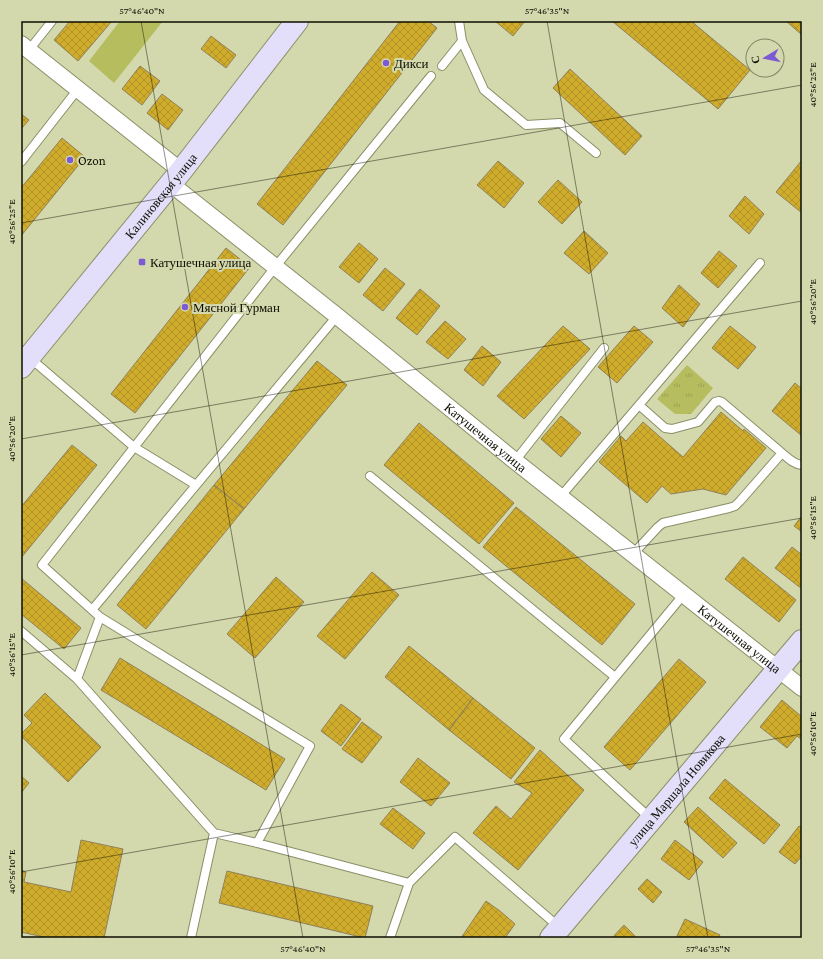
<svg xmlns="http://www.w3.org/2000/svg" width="823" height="959" font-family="'Crimson Pro',serif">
<defs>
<pattern id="park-tufts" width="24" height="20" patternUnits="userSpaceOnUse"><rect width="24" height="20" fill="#b6bd5f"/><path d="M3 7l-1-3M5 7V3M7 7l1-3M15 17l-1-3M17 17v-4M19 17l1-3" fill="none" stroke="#9ba151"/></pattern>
<pattern id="building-cross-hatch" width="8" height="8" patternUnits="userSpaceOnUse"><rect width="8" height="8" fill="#d0ac2c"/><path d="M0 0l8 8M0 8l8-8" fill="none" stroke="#b19326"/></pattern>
</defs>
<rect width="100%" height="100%" fill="#d4d8ad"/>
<!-- grass -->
<path fill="#b6bd5f" d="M120 21H163L114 83 89 61Z"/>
<!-- park -->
<path fill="url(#park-tufts)" d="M687 365 713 388 691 414H675L657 399Z"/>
<!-- building -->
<path fill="url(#building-cross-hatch)" stroke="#8e815a" d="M70 21H112L78 61 54 40Z
M400 21H428L437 28 283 225 257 204Z
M495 21H525L513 36Z
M612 21H691L750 70 718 109Z
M786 21H802V35Z
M211 36 236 55 226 68 201 49Z
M140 66 160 81 142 105 122 89Z
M570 69 642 136 625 155 553 88Z
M162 94 183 110 168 130 147 113Z
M21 114 29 120 21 129Z
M62 138 85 157 21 236V188Z
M802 160V213L776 192Z
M498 161 524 183 504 208 477 185Z
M558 180 582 202 562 224 538 202Z
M745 196 764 214 749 234 729 216Z
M584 231 608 253 589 274 564 253Z
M359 243 378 259 359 283 339 267Z
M226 248 250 267 135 413 111 394Z
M719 251 737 266 718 288 701 273Z
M385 268 405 284 383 311 363 295Z
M679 285 700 304 683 327 662 308Z
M420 289 440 306 417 335 396 318Z
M445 321 466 339 448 359 426 342Z
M563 326 590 349 524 419 497 396Z
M634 326 653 342 617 383 598 367Z
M730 326 756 347 738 369 712 348Z
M482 346 501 362 483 386 464 370Z
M317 361 347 385 244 509 214 485Z
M795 383 802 389V436L772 411Z
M721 412 743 431 744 429 766 448 726 495 703 489 671 494 662 486 647 503 599 462 621 436 626 441 643 422 683 457Z
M561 416 581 433 561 457 541 439Z
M419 423 514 503 479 544 384 465Z
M72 445 97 465 21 558V507Z
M214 485 244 509 146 629 117 605Z
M516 507 635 604 602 645 483 547Z
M802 516V532L794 526Z
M792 547 802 555V589L775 568Z
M743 557 796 600 779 622 725 579Z
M372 572 399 595 345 659 317 636Z
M276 577 304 602 255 658 227 634Z
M21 578 81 628 64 649 21 614Z
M409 646 473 698 449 730 385 677Z
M120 658 285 759 266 790 101 690Z
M679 659 706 682 630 770 604 747Z
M45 693 101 747 68 782 21 736V734L32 723 24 715Z
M473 698 535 748 511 779 449 730Z
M782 700 802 717V740L797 736 787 748 760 727Z
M341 704 361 719 341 746 321 731Z
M362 722 382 737 362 763 342 749Z
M540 750 584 790 518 870 473 833 496 806 511 819 532 793 514 782Z
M418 758 450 783 431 806 400 782Z
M21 776 29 783 21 793Z
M725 779 780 825 764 844 709 798Z
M698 807 737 843 723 858 684 822Z
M393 808 425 833 413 849 380 824Z
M799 826 802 828V856L795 864 779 852Z
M81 840 123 849 104 938H48L21 932V870L26 872 24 882 71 892Z
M675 840 703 862 689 880 661 859Z
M227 871 373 906 365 938 219 903Z
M647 879 662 892 653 903 638 889Z
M486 901 500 911 515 924 505 938H461Z
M685 919 720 935 718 938H676Z
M624 925 637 938H612Z"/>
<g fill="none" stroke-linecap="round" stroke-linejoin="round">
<defs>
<path id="lane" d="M462 41 484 90 526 125 560 123 596 153
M29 50 52 21
M442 66 462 41 459 21
M21 162 78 89
M30 358 134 447 196 485
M639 405 760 263
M782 453C788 458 793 464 802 465
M515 461 604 348
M370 476 615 677
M561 496 639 405 665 428 672 429 698 422 715 402 719 401 722 402 782 453 740 501 735 506 729 508 663 523 658 527 633 554
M92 610 337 316
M100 617 42 565 276 266 431 76
M21 631 77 679 100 617 310 746 257 843 409 883 390 938
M77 679 214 833
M651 819 564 739 684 594
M409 883 455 837 559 927
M191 938 214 833 257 843"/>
<g id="street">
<path d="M21 44 181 171"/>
<path id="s1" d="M171 184 337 316 515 461 802 688"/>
</g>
<g id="secondary">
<path id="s2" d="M21 367 181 171 297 21"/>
<path id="s3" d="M551 938 802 641"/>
</g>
</defs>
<!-- lane casing -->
<use href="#lane" stroke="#8b8f67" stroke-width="10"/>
<!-- street casing -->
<use href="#street" stroke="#8b8f67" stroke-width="18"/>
<!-- secondary casing -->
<use href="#secondary" stroke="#8b8f67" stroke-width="24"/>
<!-- lane -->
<use href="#lane" stroke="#fff" stroke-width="8"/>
<!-- street -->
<use href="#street" stroke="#fff" stroke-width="16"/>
<!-- secondary -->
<use href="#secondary" stroke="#e3def9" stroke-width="22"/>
</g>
<!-- ticks -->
<path fill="none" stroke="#0d0e02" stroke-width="1" stroke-opacity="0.45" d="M141 21 303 938M547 21 708 938M21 223 802 85M21 439 802 301M21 655 802 518M21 872 802 734"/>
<!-- markers -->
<g fill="#7c5ad4" stroke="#d4d8ad" stroke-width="1.5">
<circle cx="386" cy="63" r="4"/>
<circle cx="70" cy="160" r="4"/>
<rect x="138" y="258" width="8" height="8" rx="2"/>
<circle cx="185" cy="307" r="4"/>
</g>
<g text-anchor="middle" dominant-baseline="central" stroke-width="4" stroke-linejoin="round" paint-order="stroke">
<!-- poi labels -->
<g font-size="13" fill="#0d0e02" stroke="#d4d8ad" text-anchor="start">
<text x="394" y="63">Дикси</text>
<text x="78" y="160">Ozon</text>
<text x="150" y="262">Катушечная улица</text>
<text x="193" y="307">Мясной Гурман</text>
</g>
<!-- street labels -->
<g font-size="13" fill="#0d0e02" stroke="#d4d8ad">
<text stroke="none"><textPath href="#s2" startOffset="221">Калиновская улица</textPath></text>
<text stroke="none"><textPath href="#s1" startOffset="404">Катушечная улица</textPath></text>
<text stroke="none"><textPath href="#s1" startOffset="728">Катушечная улица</textPath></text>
<text stroke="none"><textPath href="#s3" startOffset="194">улица Маршала Новикова</textPath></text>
</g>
</g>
<!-- border -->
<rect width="823" height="959" fill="none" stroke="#d4d8ad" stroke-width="44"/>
<!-- north arrow -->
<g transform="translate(765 58) rotate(260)"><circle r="19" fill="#d4d8ad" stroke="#848769"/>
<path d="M0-3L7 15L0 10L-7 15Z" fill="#7c5ad4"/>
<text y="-6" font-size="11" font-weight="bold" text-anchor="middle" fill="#0d0e02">С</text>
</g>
<rect x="22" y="22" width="779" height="915" fill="none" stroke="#0d0e02" stroke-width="1.5"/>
<g font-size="10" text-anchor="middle" fill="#0d0e02">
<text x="142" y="14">57°46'40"N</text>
<text x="547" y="14">57°46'35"N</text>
<text transform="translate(812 85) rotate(-90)" y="4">40°56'25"E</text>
<text transform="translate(11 222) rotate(-90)" y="4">40°56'25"E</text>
<text transform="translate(812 302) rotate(-90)" y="4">40°56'20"E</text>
<text transform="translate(11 439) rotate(-90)" y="4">40°56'20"E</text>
<text transform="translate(812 518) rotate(-90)" y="4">40°56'15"E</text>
<text transform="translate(11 655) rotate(-90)" y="4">40°56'15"E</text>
<text transform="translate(812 734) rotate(-90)" y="4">40°56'10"E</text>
<text transform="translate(11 872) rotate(-90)" y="4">40°56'10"E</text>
<text x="303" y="952">57°46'40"N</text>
<text x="708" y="952">57°46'35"N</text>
</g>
</svg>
